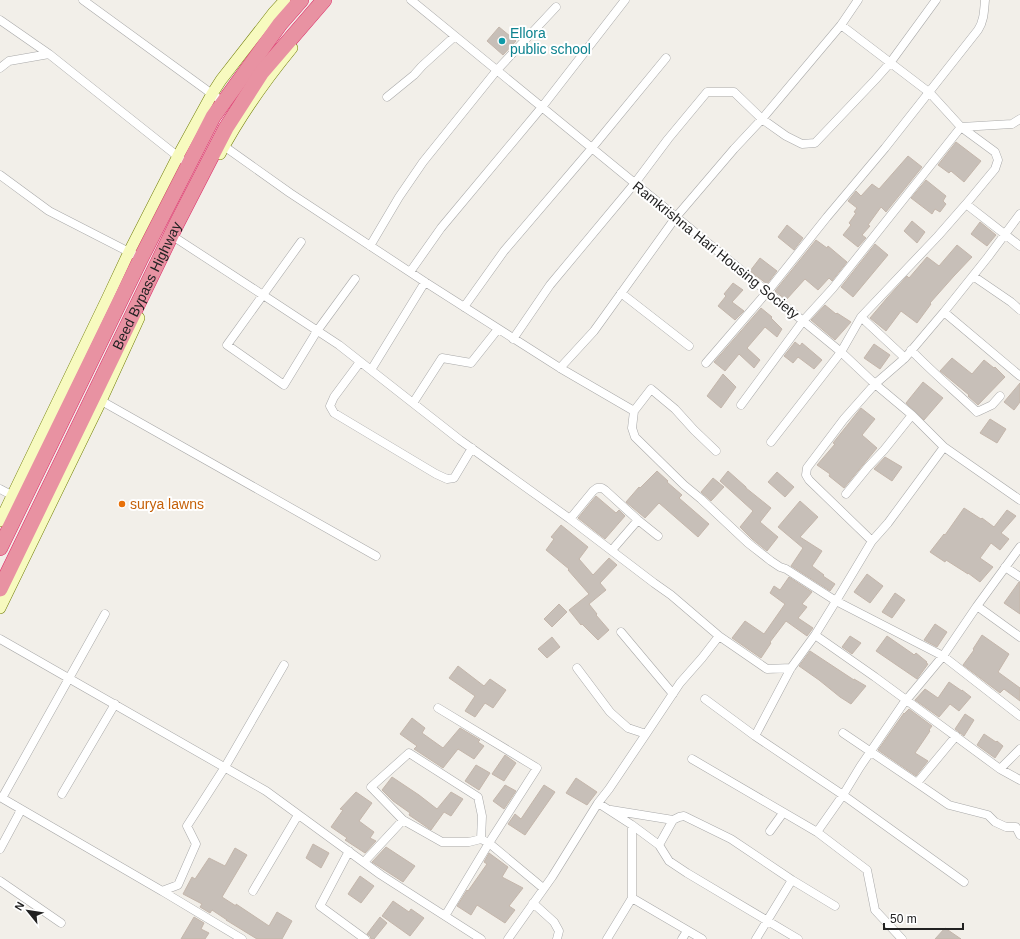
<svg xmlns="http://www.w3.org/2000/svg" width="1020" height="939" font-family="Helvetica,sans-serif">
<rect width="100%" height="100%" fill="#f2efe9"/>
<!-- building -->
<path fill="#c7bfb8" stroke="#c4b6ab" d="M499 27 516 41 503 55 487 41Z
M956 142 981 161 964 182 951 171 949 173 938 165Z
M908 156 922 167 886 212 881 207 868 225 870 226 862 235 866 238 858 247 843 235 851 225 849 223 856 213 854 212 857 208 848 201 856 191 861 196 872 184 879 189Z
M926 180 946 196 943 201 946 204 940 212 935 209 932 214 911 198Z
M912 221 925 232 917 243 904 231Z
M980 222 996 235 987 246 971 234Z
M787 225 803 238 794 250 778 237Z
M816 240 827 248 828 246 847 262 832 281 829 278 818 290 805 279 786 300 775 291Z
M875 244 888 255 853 297 841 287Z
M957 245 972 257 954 276 930 303 931 304 917 323 901 311 886 331 870 318 887 298 907 276 909 278 927 257 939 266Z
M760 258 777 271 767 284 750 271Z
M733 283 743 290 732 302 744 311 735 320 718 306 726 296 724 294Z
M825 305 836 314 837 313 851 322 835 340 811 320Z
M761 308 772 317 771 318 782 329 777 337 765 327 747 348 760 360 754 368 739 354 725 371 714 362Z
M795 342 800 346 802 343 822 360 814 369 798 357 793 363 784 356Z
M874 344 890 355 880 369 864 358Z
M952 358 972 374 984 360 994 368 995 367 1005 377 978 405 968 396 969 395 940 371Z
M723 374 736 387 721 408 707 396Z
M923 382 943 398 924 420 906 403Z
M1020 383V402L1014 410 1004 402Z
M861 408 875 419 862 435 877 448 844 488 829 476 830 474 817 465 835 444 833 443Z
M990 419 1006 429 997 443 980 433Z
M885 457 902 467 892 481 874 469Z
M657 471 668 481 667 482 682 495 679 498 709 524 698 537 659 503 645 518 626 502 639 487 640 488Z
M728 471 746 487V488L771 508 760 522 778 537 767 551 752 539 740 527 753 511 720 481Z
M777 472 794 487 785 497 768 482Z
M713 478 724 487 711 501 701 492Z
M596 496 616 513 619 510 625 516 605 539 578 518Z
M800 501 818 517 800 537 822 551 812 566 824 575 823 576 835 584 830 591 791 566 803 548 778 527Z
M964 508 981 519 982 518 994 527 1007 510 1016 516 1001 533 1009 539 1000 550 991 543 980 558 993 567 980 582 968 573V574L946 560 945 562 930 552 944 534 945 535Z
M561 525 588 547 579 559 593 575 609 558 617 565 600 583 606 590 589 604 597 614 596 615 609 630 598 640 582 624 581 625 569 610 589 594 568 570 569 569 546 550 554 539 551 537Z
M867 574 883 586 870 603 854 592Z
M789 577 812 592 802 604 807 607 798 618 813 628 807 636 786 621 770 642 771 643 761 658 732 638 745 621 764 634 785 604 770 593 774 586 780 590Z
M1019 582H1020V614L1004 603Z
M895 593 905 600 892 618 882 612Z
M559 604 567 612 552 627 544 619Z
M935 624 947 632 937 647 924 640Z
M982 635 1009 654 998 672 1020 688V701L1004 689 1000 693 963 665 974 650 973 649Z
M850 636 861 643 852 654 842 647Z
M887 636 913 654 914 655 916 653 927 662 926 663 928 664 917 679 876 651Z
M552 637 560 647 547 658 538 649Z
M810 651 854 680V679L866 686 851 704 840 697 819 680 799 666Z
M458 666 484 686 490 679 506 690 493 708 485 703 475 717 465 711 475 696 449 678Z
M949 682 962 691V690L971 697 959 711 950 704 939 717 915 700 925 689 938 698Z
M909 709 932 726 929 730 930 731 915 753 928 761 916 776 878 750 904 713V714Z
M965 714 974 720 964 736 955 729Z
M412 718 425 728 422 733 443 748 460 728 480 740 478 742 484 746 474 759 458 749 443 768 414 749 417 746 400 734Z
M984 734 996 742 997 741 1003 746 995 758 977 745Z
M505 755 516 763 504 781 492 774Z
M476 765 490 773 479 790 465 781Z
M392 777 419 795 437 809 451 792 463 799 451 816 444 812 431 830 409 815 410 813 393 801 382 790Z
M576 778 597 792 587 805 566 793Z
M505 785 516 791 504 809 493 801Z
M544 785 555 792 525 835 508 824 515 814 521 819Z
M356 792 372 803 359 821 374 832 370 838 376 841 365 853 345 840 347 838 331 827 343 810 340 809Z
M313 844 329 853 321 868 306 858Z
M386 847 415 866 403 882 372 862Z
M235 848 247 855 222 897 236 906V904L269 926 277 912 292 921 282 939H257L226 920H227L212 910 210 913 200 907 202 904 183 894 192 877 195 879 209 858 225 866Z
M489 853 508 867 502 877 523 888 509 906 515 910 505 923 477 905 471 915 457 906 467 890 468 891 487 864 484 862Z
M360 876 374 886 361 903 348 894Z
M393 901 409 912 411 909 424 918 410 936 382 916Z
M194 917 204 923 201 929 209 933 205 939H181Z
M380 917 387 923 374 939H371L370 936 367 934Z
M945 928 961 939H935Z"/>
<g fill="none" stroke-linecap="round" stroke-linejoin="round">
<defs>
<path id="street" d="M83 0 223 102
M411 0 841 352 875 384 912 415 944 447 1020 500
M0 20 49 54
M0 68 9 61 49 54 181 159
M387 97 414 75 422 66 455 36
M221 144 290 193 425 282 560 368 634 411 651 389 675 409 694 430 716 451
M0 175 49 211 133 254
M966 204 1020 246
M171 235 263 295 339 345 460 440 570 519 654 583 671 595 719 636 767 669 791 668
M301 242 227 345 284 385 317 331 355 279
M370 246 399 197 423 162 497 70 556 7
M410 272 441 228 542 107 625 0
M973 276 1011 302 1020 310
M621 293 689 346
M464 307 504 251 592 148 666 58
M944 312 1020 376
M861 317 905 358
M513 339 550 285 635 183 668 139 707 92H734L762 119 786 136 802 144 815 143 875 80 890 63 936 0
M911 350C932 372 955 391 977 412L992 405 1000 396
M360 362 334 397 330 406 334 413 436 474 447 479 454 478 472 448
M706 363 768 291 827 217 885 148 978 30C984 21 984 11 985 0
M560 368 594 331 676 217 734 149 762 119 841 25 858 0
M371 370 425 282
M98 399 376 556
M413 403 442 358 471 363 498 329
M741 405 803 321 833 288 961 127 1012 124 1020 119
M634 411 632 428 635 437 684 485 701 499 748 543 771 561 780 567 786 569 836 601 872 541 888 523 944 447
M771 442 841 352 861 317 938 236 966 204 995 169 998 160 995 152 961 127 930 93 841 25
M0 489 17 498
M846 494 868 467 884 450 912 415
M570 519 593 491 597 488H602L605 490 638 520 658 536
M872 541 809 480 806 475 807 468 844 419 875 384 905 358 944 312 988 257 1020 214
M612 550 638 520
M1005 567 1020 577
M977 606 1020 637
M621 632 673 694
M815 635 875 677 1000 769 1020 780
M0 639 266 791 381 875 481 939
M705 699 755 736 843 795 860 767 903 704 943 656 977 606 1020 547
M438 708 537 768 489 843 445 916
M843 733 917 783 949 805 988 815 995 822 1006 827H1016L1020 835
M646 734 680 683 702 658 719 636
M755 736 791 668 815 635 836 601 943 656 1020 716
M692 759 817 832 843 795 964 882
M1000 769 1020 749
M917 783 956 736
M62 794 115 704
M0 797 162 891 178 885 196 844 187 826 225 767 284 665
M2 798 105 614
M598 803 632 825 659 845
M611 810 673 820
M403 820 371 787 409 753 478 797 482 816 481 839
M770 831 783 813
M817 832 867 870 875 910 902 939
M0 849 21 810
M349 851 320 906 365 939
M364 862 403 820 442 842H469L481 839 489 843 543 888
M792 880 835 906
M0 881 61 923
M162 891 242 939
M253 891 298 815
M632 898 702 939
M533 903 554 922 559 931 557 939
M508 939 552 877 598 803 609 789 646 734 628 728 610 712 577 668
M607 939 632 898V825
M682 939 687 931
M756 939 792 880 731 839 684 816 679 817 673 820 659 845 669 861 687 873 798 939"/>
<path id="secondary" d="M220 154C240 116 265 81 292 48
M0 521 107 299 129 252 178 156 212 94 221 80 274 12 285 0
M0 608 101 401 139 318"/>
<g id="highway">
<path d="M0 548 141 258 213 117 280 24 301 0"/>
<path id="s1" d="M0 589 177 223 226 128 262 72 324 0"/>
</g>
</defs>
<!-- street casing -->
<use href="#street" stroke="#a9a9a9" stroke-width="9"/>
<!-- secondary casing -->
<use href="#secondary" stroke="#707d05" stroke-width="12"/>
<!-- highway casing -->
<use href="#highway" stroke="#dc2a67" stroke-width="16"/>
<!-- street -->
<use href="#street" stroke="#fff" stroke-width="8"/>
<!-- secondary -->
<use href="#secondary" stroke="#f7fabf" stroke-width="11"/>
<!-- highway -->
<use href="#highway" stroke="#e892a2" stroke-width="15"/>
</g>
<!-- markers -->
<circle fill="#0f9aa8" stroke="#fff" stroke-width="1.5" cx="502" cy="41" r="4"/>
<circle fill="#e8710a" stroke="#fff" stroke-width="1.5" cx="122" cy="504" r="4"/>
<g text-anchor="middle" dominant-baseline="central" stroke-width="4" stroke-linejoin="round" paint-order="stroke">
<!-- culture labels -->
<g font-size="14" fill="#0d838f" stroke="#fff" text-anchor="start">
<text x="510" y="33">Ellora<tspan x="510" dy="16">public school</tspan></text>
</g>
<!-- street labels -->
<g font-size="14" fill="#222" stroke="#fff">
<text transform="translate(716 250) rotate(39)">Ramkrishna Hari Housing Society</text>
<text stroke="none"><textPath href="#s1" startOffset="337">Beed Bypass Highway</textPath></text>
</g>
<!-- food labels -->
<g font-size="14" fill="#c56008" stroke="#fff" text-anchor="start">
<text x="130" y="504">surya lawns</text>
</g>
</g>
<!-- north arrow -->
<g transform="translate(28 911) rotate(300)" stroke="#ffffff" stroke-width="3" paint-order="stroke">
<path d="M0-3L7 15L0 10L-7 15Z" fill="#222222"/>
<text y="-6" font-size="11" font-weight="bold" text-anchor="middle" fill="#222222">N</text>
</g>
<!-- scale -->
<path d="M884 923v6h79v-6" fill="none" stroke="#222222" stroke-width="2"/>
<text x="890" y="923" font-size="12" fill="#222222" stroke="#ffffff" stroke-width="3" paint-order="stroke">50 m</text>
</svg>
